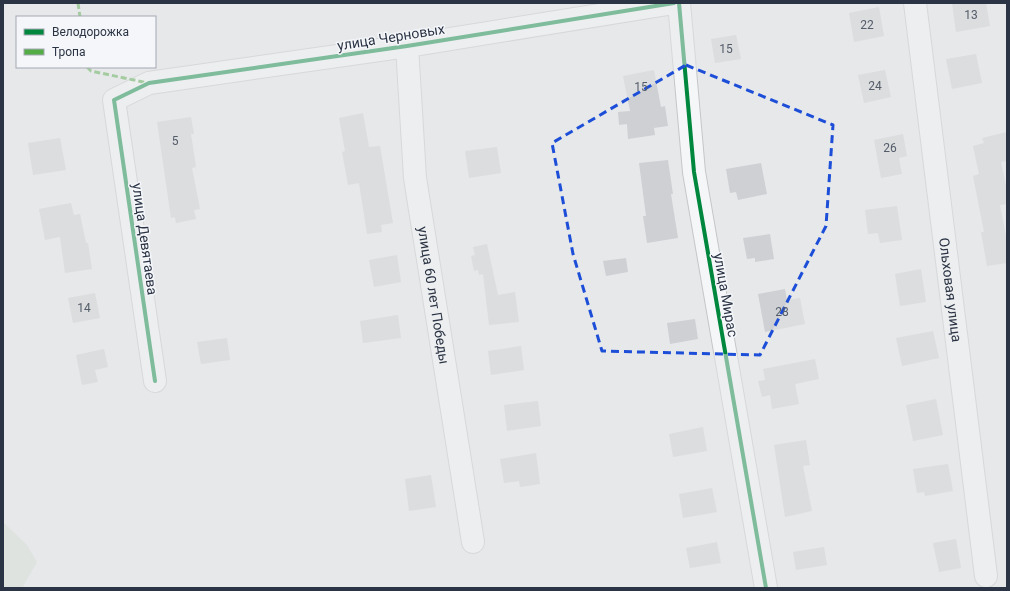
<svg xmlns="http://www.w3.org/2000/svg" width="1010" height="591" font-family="Roboto,sans-serif">
<rect width="100%" height="100%" fill="#e6e8ea"/>
<!-- green -->
<path fill="#d6ded6" d="M3 522 27 545 37 562 22 588H3Z"/>
<!-- building -->
<path fill="#ced0d3" d="M952 3H986L990 26 956 32Z
M879 7 884 36 854 42 849 13Z
M736 35 741 59 715 63 711 39Z
M976 54 982 83 952 89 946 59Z
M654 70 661 107 665 106 668 126 654 128 655 135 628 139 627 124 619 125 618 112 630 111 623 76Z
M885 70 891 97 864 103 858 75Z
M363 113 369 147 380 146 393 223 381 225 382 232 367 234 359 183 348 185 342 152 345 151 339 118Z
M191 117 194 134H191L196 167 192 168 200 209 194 210 196 219 176 223 175 217 171 218 157 122Z
M1007 132V161L1001 162 1007 190V204L1000 205 1007 241V263L987 266 981 232H984L973 176 979 174 973 146 984 143 982 138Z
M903 134 907 156 899 158 902 174 881 178 874 140Z
M60 138 66 170 33 175 28 143Z
M497 147 501 173 469 178 465 151Z
M668 160 673 194H671L678 238 647 243 643 216H646L639 163Z
M761 163 767 194 738 200 736 192 730 193 726 169Z
M71 203 74 215 80 214 86 243H88L92 269 65 273 60 237 45 240 39 209Z
M897 206 902 240 880 243 878 233 868 234 865 210Z
M770 234 774 259 755 262V258L747 259 743 238Z
M487 244 498 295 515 292 519 322 489 325 483 274 479 275 478 270 474 271 471 256 475 255 473 247Z
M397 255 401 282 374 287 369 260Z
M626 258 628 272 606 276 603 261Z
M921 269 926 302 900 306 895 274Z
M785 289 787 300 800 298 805 324 765 332 758 294Z
M95 293 100 318 73 323 68 298Z
M398 315 401 338 363 343 360 321Z
M695 319 698 339 670 344 667 323Z
M933 331 939 358 902 366 896 338Z
M227 338 230 360 201 364 197 342Z
M521 346 524 370 491 375 488 351Z
M104 349 108 367 95 370 98 382 82 385 76 355Z
M815 359 819 379 795 384 799 404 772 409 770 395 762 397 758 381 765 380 763 369Z
M936 399 943 435 913 441 906 405Z
M538 401 541 426 507 431 504 405Z
M703 427 707 451 673 457 669 434Z
M806 440 810 465 803 466 812 511 785 517 774 445Z
M536 453 540 484 520 487 519 481 504 483 500 459Z
M948 464 953 491 925 496 924 492 917 493 913 469Z
M431 475 436 507 409 511 405 479Z
M712 488 717 512 683 518 679 494Z
M956 539 961 568 939 572 933 543Z
M717 542 721 563 690 568 686 548Z
M824 547 827 565 796 570 793 552Z"/>
<g fill="none" stroke-linecap="round" stroke-linejoin="round">
<defs>
<g id="minor">
<path d="M679 3 694 172 766 588"/>
<path id="s1" d="M915 3 986 576"/>
<path id="s2" d="M407 46 415 178 473 542"/>
<path d="M155 381 114 100 149 83 407 46 674 3"/>
</g>
</defs>
<!-- minor casing -->
<use href="#minor" stroke="#c4c6c8" stroke-width="24"/>
<!-- minor -->
<use href="#minor" stroke="#f5f6f7" stroke-width="22"/>
<!-- quiet -->
<path stroke="#54ac47" stroke-width="3" stroke-dasharray="6 3" stroke-linecap="butt" d="M78 3 80 17
M87 67 91 71 148 83"/>
<defs>
<path id="cycleway" d="M679 3 694 172 766 588
M155 381 114 100 149 83 407 46 674 3"/>
</defs>
<!-- cycleway casing -->
<use href="#cycleway" stroke="#f4f6f9" stroke-width="6"/>
<!-- cycleway -->
<use href="#cycleway" stroke="#00873e" stroke-width="4"/>
</g>
<!-- marked area -->
<path d="M0 0H1010V591H0ZM686 65 833 125 826 226 760 355 602 351 573 254 552 143Z" fill="#e6e8ea" fill-opacity=".55" fill-rule="evenodd"/>
<path fill="none" stroke="#1d4ed8" stroke-width="3" stroke-dasharray="8 5" stroke-linejoin="round" d="M686 65 833 125 826 226 760 355 602 351 573 254 552 143Z"/>
<g text-anchor="middle" dominant-baseline="central" stroke-width="3" stroke-linejoin="round" paint-order="stroke">
<!-- number labels -->
<g font-size="12" fill="#545c69">
<text x="971" y="15">13</text>
<text x="867" y="25">22</text>
<text x="726" y="49">15</text>
<text x="875" y="86">24</text>
<text x="641" y="87">15</text>
<text x="175" y="141">5</text>
<text x="890" y="148">26</text>
<text x="84" y="308">14</text>
<text x="782" y="312">28</text>
</g>
<!-- street labels -->
<g font-size="14" fill="#2b3445" stroke="#f4f6f9">
<text transform="translate(391 37) rotate(-9)">улица Черновых</text>
<text transform="translate(145 239) rotate(82)">улица Девятаева</text>
<text stroke="none"><textPath href="#s1" startOffset="289">Ольховая улица</textPath></text>
<text stroke="none"><textPath href="#s2" startOffset="251">улица 60 лет Победы</textPath></text>
<text transform="translate(726 295) rotate(80)">улица Мирас</text>
</g>
</g>
<!-- border -->
<rect width="1010" height="591" fill="none" stroke="#2b3445" stroke-width="8"/>
<!-- legend -->
<rect x="16" y="16" width="140" height="52" fill="#f4f6f9" stroke="#a4a8b1"/>
<rect x="24" y="29" width="20" height="6" fill="#00873e" stroke="#a4a8b1"/>
<text x="52" y="36" font-size="12" fill="#2b3445">Велодорожка</text>
<rect x="24" y="49" width="20" height="6" fill="#54ac47" stroke="#a4a8b1"/>
<text x="52" y="56" font-size="12" fill="#2b3445">Тропа</text>
</svg>
